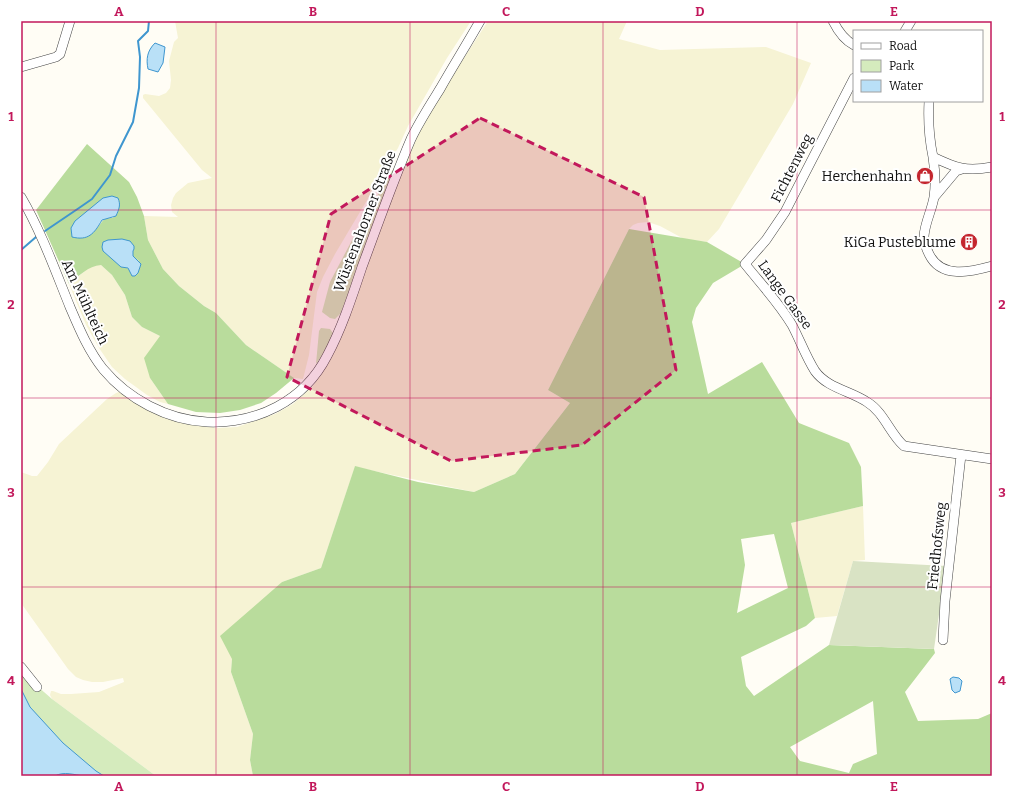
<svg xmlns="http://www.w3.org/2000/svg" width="1013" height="797" font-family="Bitter,serif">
<rect width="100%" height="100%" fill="#fffdf5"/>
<!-- farmland -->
<path fill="#f6f3d4" d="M175 21H471L447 58 408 126 398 148 335 254 323 277 317 292 309 355 303 379 294 378 246 345 216 313 204 306 179 286 163 269 148 240 144 216 178 217 172 212 171 205 173 198 176 193 188 183 212 178 202 170 143 98V95L145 94 159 96 166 93 170 88 171 80 169 61 174 42 178 38Z
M488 21H627L619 39 660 50 766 47 811 63 793 104 719 229 707 242 684 239 660 226 648 222 638 223 633 225 629 229 548 390 570 403 515 474 474 492 355 467 321 568 282 582 232 659 231 672 253 734 250 760 253 776H156L52 699 50 695 51 691H53L61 694H71L99 692 124 682 123 678 103 682H92L83 680 76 677 68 669 21 603V472L32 476H37L48 462 59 444 107 399 116 393 121 391 198 425 217 428 237 427 275 414 293 404 312 387 327 366 340 338 405 164 420 131 434 104Z
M95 265H101L112 275 125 295 132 317 142 327 160 336 150 378 168 404 160 402 147 395 125 379 112 367 99 348 86 325 69 284 90 267Z
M863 506 865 560 853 561 837 616 815 618 791 523Z"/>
<!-- green -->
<path fill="#d5ebbd" d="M395 166 341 313 335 319 330 318 322 312 330 282 361 223 366 224 369 219 365 216Z
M321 328 330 329 333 333 326 350 316 364 319 331Z
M21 672 52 699 156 776H21Z"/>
<!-- forest -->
<path fill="#b9dc9c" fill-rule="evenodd" d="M87 144 129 182 137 197 144 216 148 240 163 269 179 286 204 306 216 313 246 345 294 378 276 393 261 403 240 410 220 413 196 412 168 404 150 378 144 358 160 336 142 327 132 317 125 295 112 275 101 265C88 266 79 276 69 284L36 210ZM120 204 113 218C101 218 104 221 97 228 93 233 85 236 80 239ZM133 251V256L139 261 130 270 124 266Z
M629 229 707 242 745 264 713 283 696 308 692 322 708 394 762 362 799 423 849 443 861 467 863 506 791 523 815 618 806 626 741 657 746 686 754 696 829 645 934 649 935 653 905 692 918 721 978 719 992 713V776H253L250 760 253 734 231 672 232 659 220 636 282 582 321 568 355 466 418 482 474 492 515 474 570 403 548 390ZM774 534 788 588 737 613 745 565 741 539ZM873 701 877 754 853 764 849 773 800 761 790 747Z"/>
<!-- cemetery -->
<path fill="#d9e3c4" d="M853 561 946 566 934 649 829 645Z"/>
<!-- water -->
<path fill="#b9e0f7" stroke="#3f96cf" d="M155 43 165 47 163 63 158 72 148 69C146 59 147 51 155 43Z
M112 196 118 198C121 205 119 209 116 216L102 220C94 234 88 241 72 237L71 228 75 221 103 198Z
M122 239 130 241 134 246V249L133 251V256L141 264 138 273 135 276H132L128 268 121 267 103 251 102 247 103 242 108 240Z
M953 677 959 678 962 681 960 691 955 693 952 690 950 679Z
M21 689 30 707 63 743 96 771 104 776C97 776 90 776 84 776 74 775 64 771 55 776H21Z"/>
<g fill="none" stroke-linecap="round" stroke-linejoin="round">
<!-- stream -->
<path stroke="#3f96cf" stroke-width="2" d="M45 231 79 208 92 199 110 175 116 156 133 122 139 88 140 57 138 41 148 31 149 21
M21 250 36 237"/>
<defs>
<path id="minor" d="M833 21C838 31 844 40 854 45
M905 31 911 21
M21 67 56 57 60 54 70 21
M854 78 785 212 766 240 745 264C761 284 779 303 792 325 800 340 806 357 815 371 827 388 851 391 867 402 884 412 890 434 904 446L992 459
M929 101C928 120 929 138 933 157 956 168 966 172 992 167
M933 157C935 170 936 184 934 197 932 210 925 222 924 236 924 242 926 248 929 254 941 279 970 272 992 266
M935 196 956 171 962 169
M21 197C41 231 55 270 70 307 79 328 88 350 103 369 128 399 167 420 207 422 257 424 304 401 327 356 342 328 352 297 362 267 378 224 393 181 411 139 419 122 430 105 440 89 453 66 467 44 480 21
M943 640 945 601 961 455
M21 667 37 687"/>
</defs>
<!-- minor casing -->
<use href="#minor" stroke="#444" stroke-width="10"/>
<!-- minor -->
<use href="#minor" stroke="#fff" stroke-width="9"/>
</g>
<!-- marked area -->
<path fill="#c2185b" fill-opacity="0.2" stroke="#c2185b" stroke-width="3" stroke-dasharray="8 5" stroke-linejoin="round" d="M480 118 644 197 676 370 582 445 451 461 287 377 331 214Z"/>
<!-- grid -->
<path fill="none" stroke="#c2185b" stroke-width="1" stroke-opacity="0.55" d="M216 21V776M410 21V776M603 21V776M797 21V776M21 210H992M21 398H992M21 587H992"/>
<!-- icons -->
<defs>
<symbol id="shop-disc" viewBox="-11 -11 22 22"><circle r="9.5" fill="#c4262e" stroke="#fff"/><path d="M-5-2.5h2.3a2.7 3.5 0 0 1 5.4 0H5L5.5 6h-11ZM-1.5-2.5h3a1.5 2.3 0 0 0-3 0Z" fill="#fff"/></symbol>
<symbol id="building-disc" viewBox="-11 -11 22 22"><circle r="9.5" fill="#c4262e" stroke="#fff"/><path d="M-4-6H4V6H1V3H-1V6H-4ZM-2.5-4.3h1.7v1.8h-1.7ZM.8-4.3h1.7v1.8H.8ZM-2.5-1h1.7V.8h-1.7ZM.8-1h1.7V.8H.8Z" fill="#fff"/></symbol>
</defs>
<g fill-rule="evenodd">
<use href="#shop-disc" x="915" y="166" width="20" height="20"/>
<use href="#building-disc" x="959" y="232" width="20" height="20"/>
</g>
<g text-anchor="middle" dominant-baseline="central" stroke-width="4" stroke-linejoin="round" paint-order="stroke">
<!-- street labels -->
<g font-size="14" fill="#111" stroke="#fff">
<text transform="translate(792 168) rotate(-63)">Fichtenweg</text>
<text transform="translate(365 221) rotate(-69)">Wüstenahorner Straße</text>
<text transform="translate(785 295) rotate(54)">Lange Gasse</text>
<text transform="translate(85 302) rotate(65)">Am Mühlteich</text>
<text transform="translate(937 546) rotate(-84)">Friedhofsweg</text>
</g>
<!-- poi labels -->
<g font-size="14" fill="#111" stroke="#fff" text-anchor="end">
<text x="912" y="176">Herchenhahn</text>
<text x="956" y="242">KiGa Pusteblume</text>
</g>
</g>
<!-- border -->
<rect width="1013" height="797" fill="none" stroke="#ffffff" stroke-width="44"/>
<!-- legend -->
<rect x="853" y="30" width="130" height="72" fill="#ffffff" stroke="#a0a0a0"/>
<rect x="861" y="43" width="20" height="6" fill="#ffffff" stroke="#a0a0a0"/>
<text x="889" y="50" font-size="12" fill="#111111">Road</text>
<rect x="861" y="60" width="20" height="12" fill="#d5ebbd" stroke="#a0a0a0"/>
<text x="889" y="70" font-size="12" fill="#111111">Park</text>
<rect x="861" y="80" width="20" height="12" fill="#b9e0f7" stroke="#a0a0a0"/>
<text x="889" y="90" font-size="12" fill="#111111">Water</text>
<rect x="22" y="22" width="969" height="753" fill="none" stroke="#c2185b" stroke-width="1.5"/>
<g font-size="13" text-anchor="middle" font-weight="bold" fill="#c2185b">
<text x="119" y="16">A</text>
<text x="313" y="16">B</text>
<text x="506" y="16">C</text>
<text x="700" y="16">D</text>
<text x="894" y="16">E</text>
<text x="11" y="121">1</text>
<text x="1002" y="121">1</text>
<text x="11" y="309">2</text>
<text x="1002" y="309">2</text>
<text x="11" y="497">3</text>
<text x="1002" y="497">3</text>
<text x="11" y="685">4</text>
<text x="1002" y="685">4</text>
<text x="119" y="791">A</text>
<text x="313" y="791">B</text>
<text x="506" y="791">C</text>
<text x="700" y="791">D</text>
<text x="894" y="791">E</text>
</g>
</svg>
